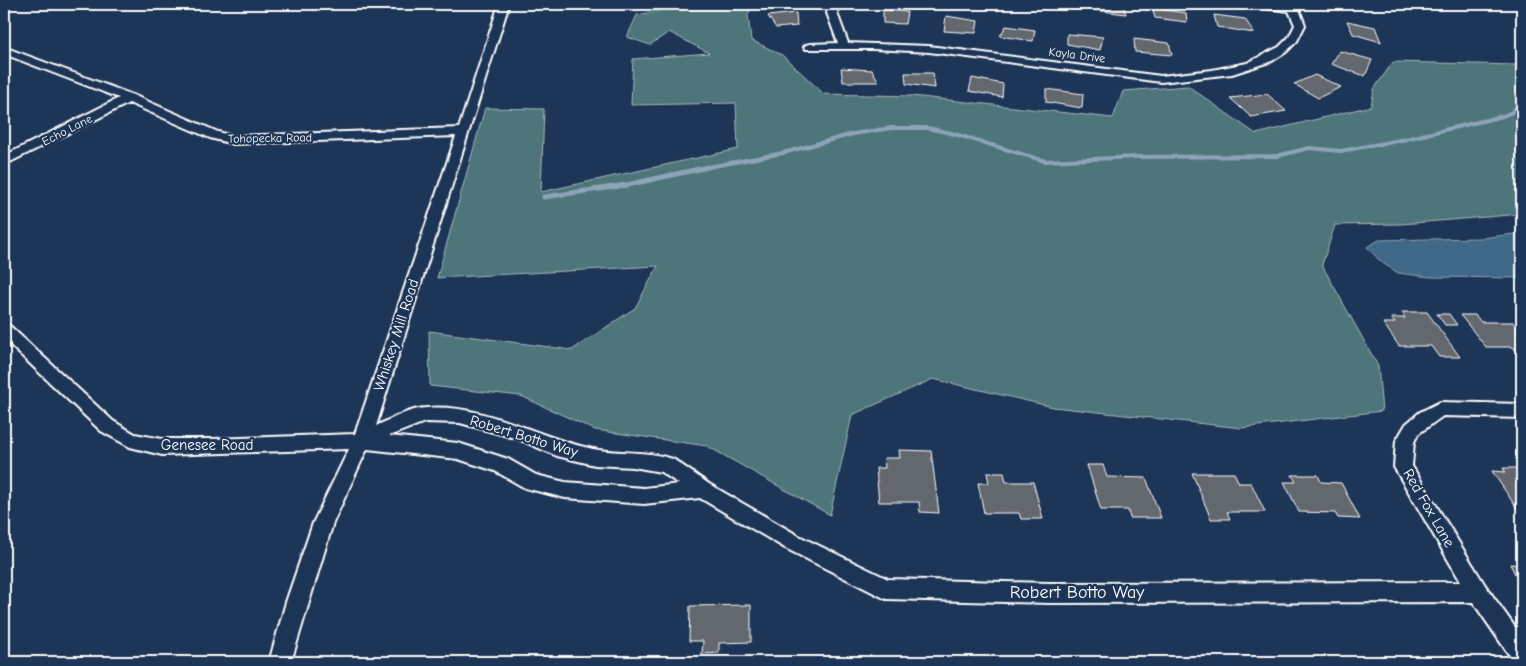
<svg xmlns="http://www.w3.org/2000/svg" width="1526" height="666" font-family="'Comic Neue',sans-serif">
<rect width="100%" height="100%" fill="#1d3557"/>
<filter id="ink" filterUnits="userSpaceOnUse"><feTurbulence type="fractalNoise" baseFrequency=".02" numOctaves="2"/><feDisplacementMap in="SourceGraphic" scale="10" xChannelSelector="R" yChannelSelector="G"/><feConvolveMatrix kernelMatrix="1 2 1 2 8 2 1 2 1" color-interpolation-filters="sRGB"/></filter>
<g filter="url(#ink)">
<!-- green -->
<path fill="#4d757a" stroke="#a6babc" d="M682 4H753L748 15 751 40 782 55 824 94 912 96 1113 118 1123 91 1188 86 1256 134 1371 106 1374 89 1393 62 1516 65 1522 61V214L1402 224 1335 225 1322 265 1378 366 1382 411 1241 428 1053 407 933 379 852 415 830 515 707 446 595 430 521 396 430 386 429 331 572 350 635 308 658 266 437 278 485 108 544 109 541 192 738 149 736 103 631 105 633 59 709 53 669 32 650 45 627 37 637 15 682 6Z"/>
<!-- water -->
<path fill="#416788" stroke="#8da4b8" d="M1522 233V278L1430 277 1398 273 1381 262 1367 247 1379 240 1481 238Z"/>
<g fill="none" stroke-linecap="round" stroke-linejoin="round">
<!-- stream-far1 -->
<path stroke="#8da4b8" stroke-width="4" d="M703 168 783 153 853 134 891 128H927L951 133 1045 161 1136 157 1277 156 1309 148 1341 151 1406 139 1503 116 1512 112 1522 101"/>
<!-- stream -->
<path stroke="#8da4b8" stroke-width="5" d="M544 197 627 185 708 167"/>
</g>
<!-- building -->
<path fill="#64676e" stroke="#fff" d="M1033 4H1066L1064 10 1032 6Z
M1093 4 1123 5 1126 14 1094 10Z
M1152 8 1186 13 1187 22 1155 18Z
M883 10 907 12 905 24 883 23Z
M796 13 797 26 776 28 768 16Z
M1214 15 1245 19 1254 33 1217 27Z
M946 16 978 21 976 33 944 31Z
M1347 21 1375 27 1381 42 1353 34Z
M1006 26 1035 30 1033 41 1000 36Z
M1067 34 1103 37 1100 50 1067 44Z
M1134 39 1169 43 1172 55 1135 52Z
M1340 51 1372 60 1365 76 1331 64Z
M841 68 872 70 879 82H843Z
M905 73H933L935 88 906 84Z
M1315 75 1341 87 1318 98 1294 84Z
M972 78 1003 84 1002 97 969 91Z
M1046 89 1083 94 1082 108 1046 102Z
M1267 94 1286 111 1251 117 1230 98Z
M1402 312H1427L1460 357H1439L1431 346H1399L1383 323H1395L1391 318H1405Z
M1437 314H1449L1457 325H1445Z
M1460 315H1475L1481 322H1513L1522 333V358L1513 347H1486Z
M899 450 931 451 939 513 920 512 919 502H879L876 468H885L884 458H900Z
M1087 465H1103L1107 477 1146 478 1161 518H1130L1128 510H1101Z
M1520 466H1522V510H1518L1492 471 1505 472 1503 468H1522Z
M987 473H1004L1006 482H1033L1043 519H1021L1019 513H984L978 483H989Z
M1192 473H1234L1239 483H1251L1265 512H1227L1230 519H1211Z
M1292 475H1318L1321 482 1341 483 1360 519 1338 518 1335 513 1299 512 1284 482H1296Z
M1510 564 1522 565V576H1516Z
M751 605V642L719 643V653L702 654 703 641H689L690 606Z"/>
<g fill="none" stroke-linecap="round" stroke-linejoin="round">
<defs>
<path id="street" d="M499 4H509L376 426C391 419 409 409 426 408 485 403 537 438 593 449 619 454 646 450 673 459L709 484 799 536 888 579 1049 583 1461 582 1394 467 1396 441 1406 424 1420 412 1440 402 1522 404V418L1443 416 1418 434 1414 442 1412 466 1485 585 1522 637V662H1514L1473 602 1049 603 886 599 785 548 700 498 644 504 565 498 525 488 495 471 458 459 367 449 333 523 291 662H269L286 602 313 523 349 449 162 455 130 447 101 431 4 339V324L10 326 113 421 135 434 162 439H212L355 434 456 136 233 144 210 138 129 103 4 165V156L119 98 4 54V47L133 95 218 132 233 136 459 128ZM425 422 460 423 518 439 557 456 595 465 633 467 661 472 679 484 644 488 565 482 536 475 508 459 458 443 389 436Z
M829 4H839L837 13 848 43 929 46 1161 76 1212 70 1247 63 1279 47 1289 37 1295 25 1289 11 1256 7 1251 4H1297L1305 25 1297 41 1286 52 1272 61 1232 74 1161 82 929 52 874 49H806L804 47 806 45 810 44 838 43 827 13Z"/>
</defs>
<!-- street casing -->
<use href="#street" stroke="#fff" stroke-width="4"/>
<!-- street -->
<use href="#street" fill="#1d3557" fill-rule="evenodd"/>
</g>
</g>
<g text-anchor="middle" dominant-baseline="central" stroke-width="4.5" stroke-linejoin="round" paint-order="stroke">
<!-- far-street labels -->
<g font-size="12" fill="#fff" stroke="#1d3557">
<text transform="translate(1077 55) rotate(7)">Kayla Drive</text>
<text transform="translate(67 130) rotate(-27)">Echo Lane</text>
<text transform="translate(270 138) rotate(-1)">Tohopecka Road</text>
</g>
<!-- street labels -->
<g font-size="15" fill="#fff" stroke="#1d3557">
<text transform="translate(396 335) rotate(-72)">Whiskey Mill Road</text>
<text transform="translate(524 436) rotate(17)">Robert Botto Way</text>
<text x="207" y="445">Genesee Road</text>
<text transform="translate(1429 508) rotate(60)">Red Fox Lane</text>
</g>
<!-- near-street labels -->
<g font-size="18" fill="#fff" stroke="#1d3557">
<text x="1077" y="592">Robert Botto Way</text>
</g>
</g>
<!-- margin -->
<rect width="1526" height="666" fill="none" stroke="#1d3557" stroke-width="20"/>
<rect x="10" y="10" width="1506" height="646" fill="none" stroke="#fff" stroke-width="2" filter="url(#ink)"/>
</svg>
